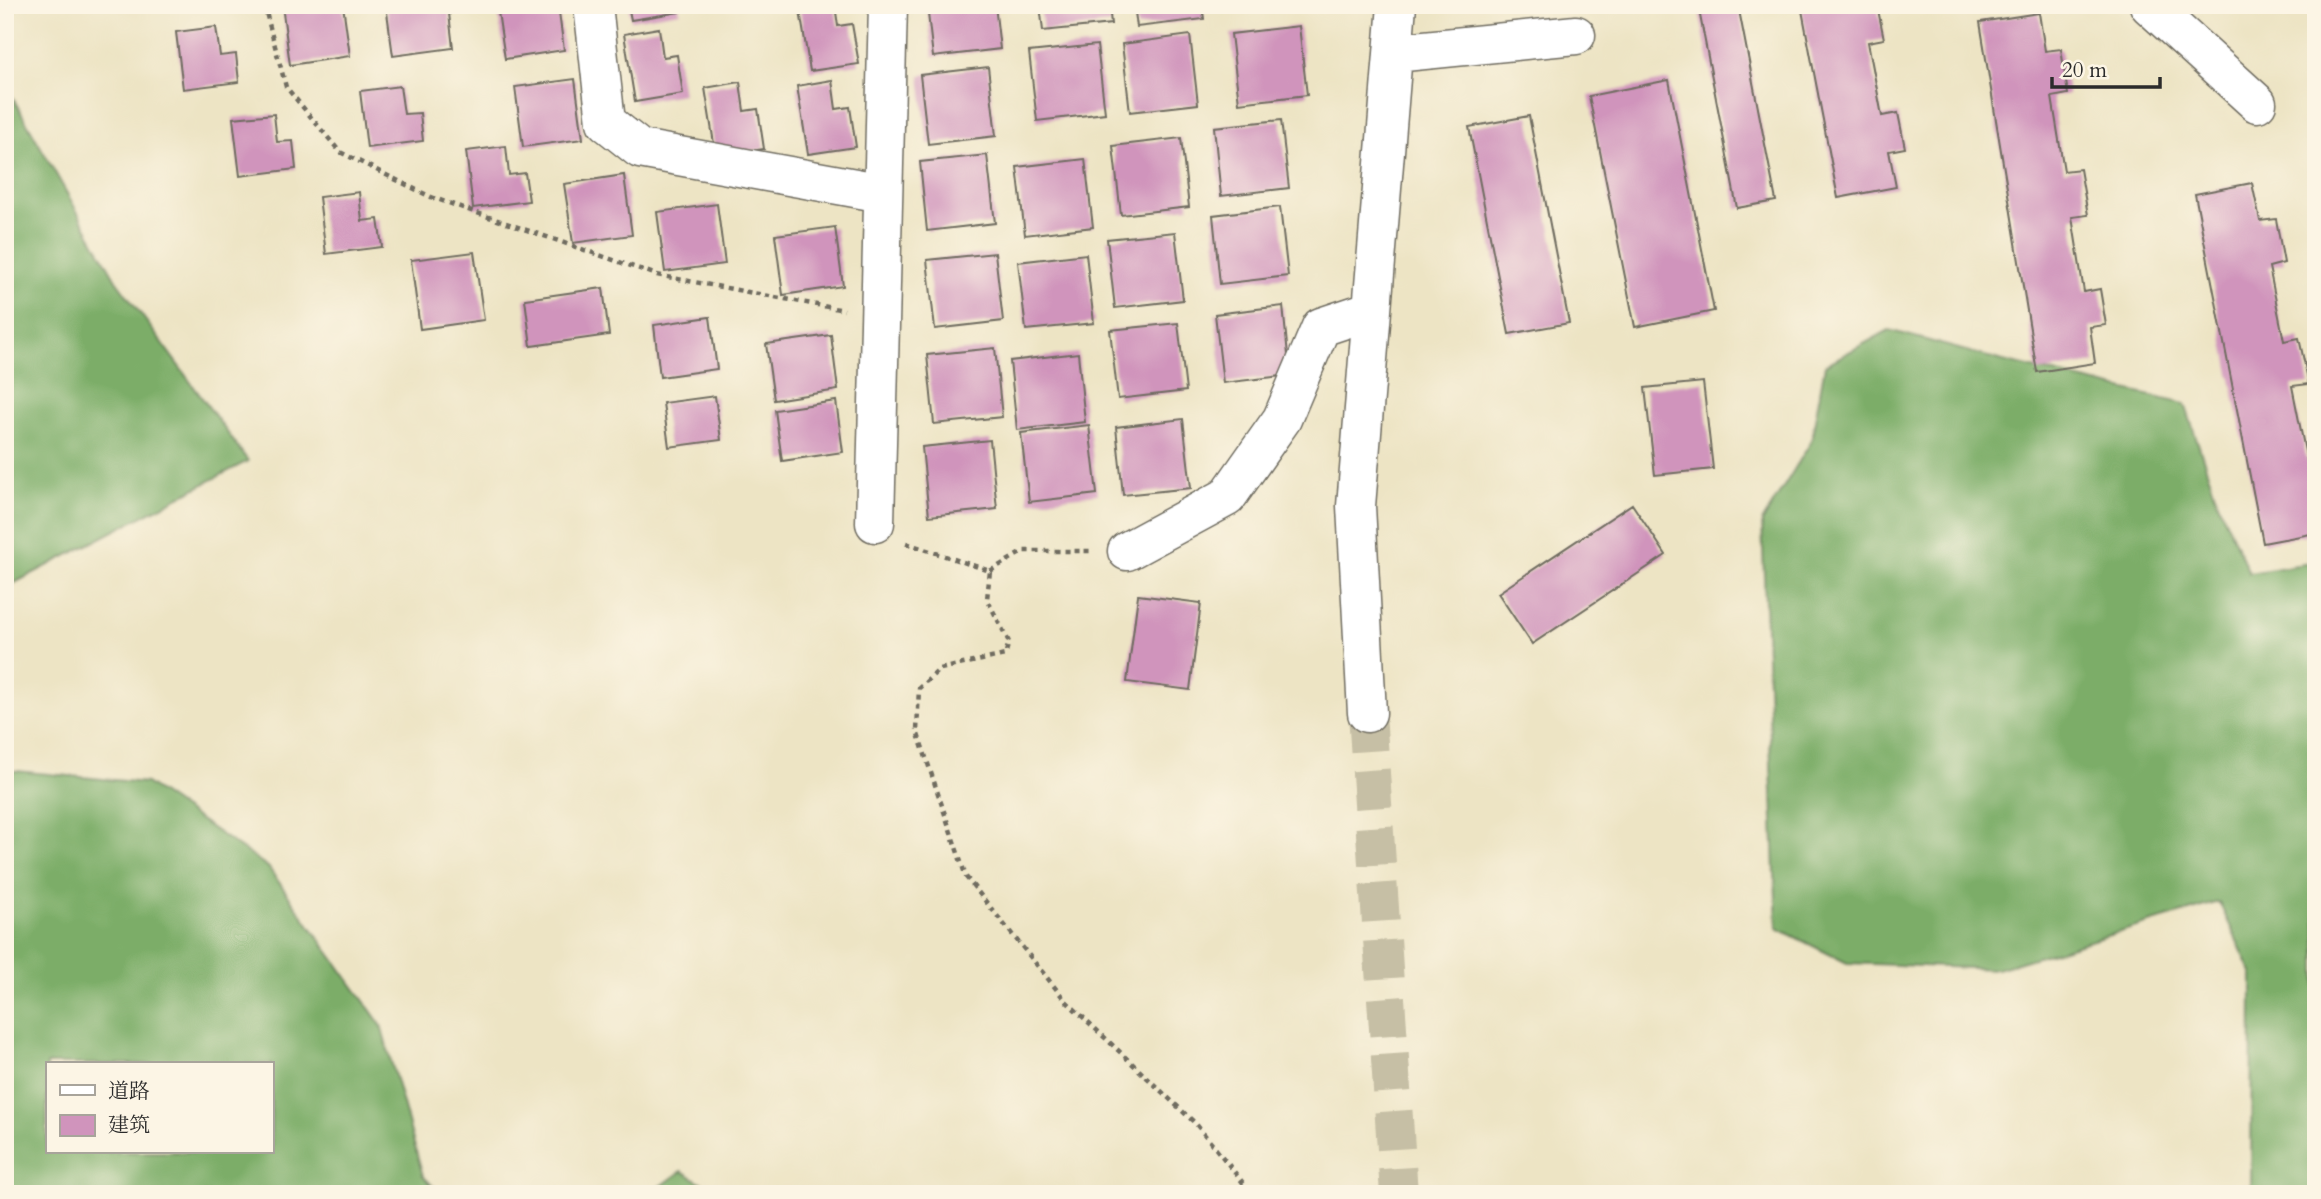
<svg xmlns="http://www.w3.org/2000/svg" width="2321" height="1199" font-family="Cardo,'Noto Serif SC',serif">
<rect width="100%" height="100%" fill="#fcf5e5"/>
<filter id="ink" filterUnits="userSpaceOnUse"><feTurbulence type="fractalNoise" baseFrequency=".0143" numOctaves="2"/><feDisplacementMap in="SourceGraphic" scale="14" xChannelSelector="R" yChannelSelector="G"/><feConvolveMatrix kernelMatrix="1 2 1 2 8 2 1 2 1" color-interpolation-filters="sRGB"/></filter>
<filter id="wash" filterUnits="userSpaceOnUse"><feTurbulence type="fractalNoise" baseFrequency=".00686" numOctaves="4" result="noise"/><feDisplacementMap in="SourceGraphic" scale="28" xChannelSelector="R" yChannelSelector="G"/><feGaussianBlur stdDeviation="1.57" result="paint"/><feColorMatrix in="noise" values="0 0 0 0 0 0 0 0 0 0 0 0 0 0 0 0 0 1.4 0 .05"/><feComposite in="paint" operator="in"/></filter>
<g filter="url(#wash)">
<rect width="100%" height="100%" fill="#ede4c4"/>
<!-- forest -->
<path fill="#7bad68" stroke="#536c4a" stroke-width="2" fill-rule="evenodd" d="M5 84 116 280 248 461 5 588Z
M1889 330 2003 361 2185 404 2218 503 2249 573 2316 562V1194H2251L2252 973 2219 902 1997 969 1847 963 1777 928 1762 522 1811 442 1825 365Z
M5 770 146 783 268 867 381 1025 423 1176 441 1194H5ZM47 1064H271V1152H47Z
M682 1171 720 1194H650Z"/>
<g id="blocks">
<!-- building -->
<path fill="#d094bc" d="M282 5H343L350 56 290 65Z
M386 5H448L453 48 393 56Z
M497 5H558L564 50 505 59Z
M628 5H678L680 12 631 20Z
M799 5H835L838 26 852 24 859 64 810 71Z
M927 5H995L1000 49 933 57Z
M1040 5H1109L1111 24 1043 31Z
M1134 5H1202L1204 19 1137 27Z
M1246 5H1285V7L1247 11Z
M1698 5H1738L1776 201 1737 208Z
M1801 5H1877L1884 39 1868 42 1882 116 1898 113 1905 148 1889 151 1896 187 1838 198Z
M2039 13 2045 51 2061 49 2068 94 2052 97 2064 171 2080 169 2088 215 2072 217 2084 292 2100 289 2106 325 2090 327 2095 363 2037 372 1980 22Z
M1299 26 1307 95 1239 103 1231 34Z
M216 27 220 56 236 54 239 82 183 89 176 32Z
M659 28 663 57 677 55 683 94 635 102 624 34Z
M1190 35 1198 104 1130 112 1122 44Z
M1097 45 1105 113 1037 121 1029 52Z
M988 67 996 136 928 144 920 75Z
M575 79 583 139 523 147 515 87Z
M832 80 836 109 850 107 856 147 808 154 797 86Z
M1669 80 1714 311 1635 327 1589 96Z
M740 82 744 111 758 109 764 149 716 156 705 88Z
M400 86 404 114 420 113 423 141 367 148 360 91Z
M274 114 277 142 293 141 296 169 240 176 233 118Z
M1529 116 1569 323 1509 334 1469 127Z
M1281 120 1289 188 1221 196 1214 127Z
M1181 138 1189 207 1121 215 1113 146Z
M506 146 509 175 525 173 529 201 473 208 466 151Z
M987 155 995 223 927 231 920 162Z
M1085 159 1093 227 1025 235 1017 167Z
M624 175 632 235 573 243 564 184Z
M2252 183 2260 221 2276 219 2284 263 2269 267 2284 341 2299 338 2309 384 2292 386 2307 461 2316 459V495L2314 496 2316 533 2263 543 2195 194Z
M359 192 362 221 378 219 382 247 326 254 319 197Z
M717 204 725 264 665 272 657 212Z
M1280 207 1288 276 1220 284 1213 215Z
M835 227 843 286 783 295 775 235Z
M1175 232 1183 300 1115 308 1107 239Z
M474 252 484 320 420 329 411 260Z
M995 253 1003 321 935 329 927 260Z
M1086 254 1094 323 1026 330 1018 262Z
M603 288 609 335 531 346 525 299Z
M1283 306 1290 375 1223 383 1215 314Z
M710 317 717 369 660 377 654 325Z
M1178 323 1186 391 1118 399 1110 330Z
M831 335 838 390 774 400 766 344Z
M995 348 1002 417 934 424 927 355Z
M1078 353 1085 422 1017 430 1010 361Z
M1703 382 1713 469 1655 475 1645 388Z
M715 396 721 440 669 447 663 403Z
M836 401 843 452 782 461 775 410Z
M1183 419 1191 488 1123 495 1116 427Z
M1089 425 1097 494 1029 502 1021 433Z
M990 440 997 509 929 516 922 447Z
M1632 504 1666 555 1532 644 1498 593Z
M1138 595 1201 603 1190 690 1127 682Z"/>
</g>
</g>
<g filter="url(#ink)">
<use href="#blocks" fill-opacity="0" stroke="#6f6c61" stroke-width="2"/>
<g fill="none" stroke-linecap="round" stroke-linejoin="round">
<!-- street-tunnel -->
<path stroke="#c6bfa5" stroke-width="38" stroke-dasharray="38 19" stroke-linecap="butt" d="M1367 713 1399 1194"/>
<defs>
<path id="street" d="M593 5 606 122 640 149 883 193
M2149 5 2257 103
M1394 53 1576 35
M875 523 888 5
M1127 551 1227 497 1282 419 1321 327 1372 310
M1367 713 1356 506 1397 5"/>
</defs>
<!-- street casing -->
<use href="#street" stroke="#6f6c61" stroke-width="41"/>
<!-- path -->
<path stroke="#6f6c61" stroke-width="4.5" stroke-dasharray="5 5" stroke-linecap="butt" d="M264 5 286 87 340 152 431 197 657 275 844 310
M906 543 990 571 987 599 1009 642 1005 655 940 669 919 688 917 731 966 877 1065 1000 1196 1124 1252 1194
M990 571 1024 551H1093"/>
<!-- street -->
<use href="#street" stroke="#fff" stroke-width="38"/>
</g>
</g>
<!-- margin -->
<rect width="2321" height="1199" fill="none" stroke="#fcf5e5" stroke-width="28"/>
<!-- legend -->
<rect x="46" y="1062" width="228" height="91" fill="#fcf5e5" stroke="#a8a49b" stroke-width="2"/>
<rect x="60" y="1085" width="35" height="10" fill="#ffffff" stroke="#a8a49b" stroke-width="2"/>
<text x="108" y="1098" font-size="21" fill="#2b2b2b">道路</text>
<rect x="60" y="1115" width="35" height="21" fill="#d094bc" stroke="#a8a49b" stroke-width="2"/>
<text x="108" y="1132" font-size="21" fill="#2b2b2b">建筑</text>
<!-- scale -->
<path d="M2052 77v10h108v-10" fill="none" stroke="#2b2b2b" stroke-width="3.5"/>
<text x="2062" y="77" font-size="21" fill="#2b2b2b" stroke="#fcf5e5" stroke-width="5" paint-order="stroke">20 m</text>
</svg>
